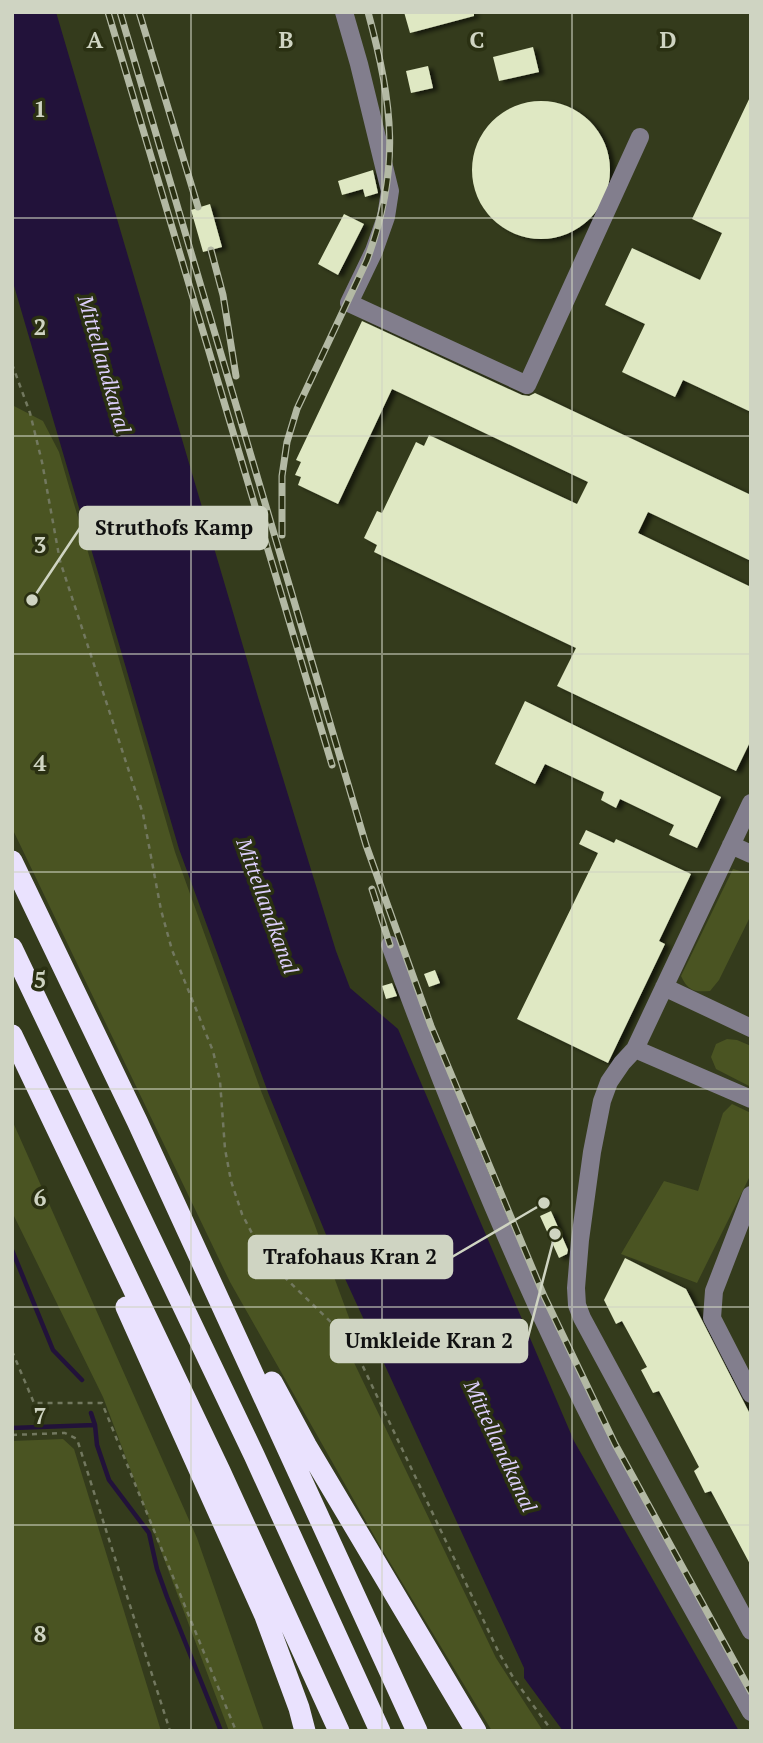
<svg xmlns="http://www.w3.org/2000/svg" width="763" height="1743" font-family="'PT Serif',serif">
<defs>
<filter id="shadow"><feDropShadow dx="5" dy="2.5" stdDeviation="2" flood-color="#0009"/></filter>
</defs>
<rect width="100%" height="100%" fill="#343b1c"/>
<!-- green -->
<path fill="#4a5422" d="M12 405 43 421 59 452 175 852 261 1091 314 1223 351 1323 347 1348 496 1658 543 1731H492L380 1546 230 1282 12 828Z
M733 869 751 874V915L719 980 710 991C694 992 688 991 681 976Z
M727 1039 737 1040 751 1046V1087L716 1069 711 1057 716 1044Z
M732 1104 751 1113V1174L697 1283 621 1254 664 1181 698 1191 723 1113Z
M12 1120 197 1538 264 1731H229L103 1397 12 1212Z
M63 1439 74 1449 161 1731H12V1441Z"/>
<!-- water -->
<path fill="#22123a" d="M12 12H56L258 697 336 951 350 988 398 1029 574 1441 739 1731H563L524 1678V1668L336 1259 269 1095 179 849 12 279Z"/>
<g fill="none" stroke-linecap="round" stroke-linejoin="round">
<!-- stream -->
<path stroke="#22123a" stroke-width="4.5" d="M12 1250 53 1350 82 1380
M91 1413 95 1425
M12 1428 95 1425 97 1445 109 1480 149 1533 157 1569 167 1597 221 1731"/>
</g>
<!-- building -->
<path fill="#dfe8c3" filter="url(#shadow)" d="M404 12H474V16L410 33Z
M533 47 539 72 499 81 493 57Z
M428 66 433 88 411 93 406 71Z
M751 95V412L683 380 675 397 622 372 645 324 605 305 632 248 700 280 722 233 692 219Z
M472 170a69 69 0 1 1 138 0a69 69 0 1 1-138 0Z
M373 170 378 193 365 197 363 189 342 195 338 181Z
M210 204 222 247 203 252 191 210Z
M344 214 364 224 338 275 318 264Z
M362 321 522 395 529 396 535 393 751 495V561L648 512 638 533 751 587V740L736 771 557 686 576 648 374 552 377 545 364 538 377 511 382 513 416 442 424 446 429 435 577 504 588 482 392 389 338 504 298 485 301 477 295 475 301 462 296 460Z
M525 701 721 797 697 848 669 835 674 825 620 799 616 808 601 800 604 792 545 764 535 784 495 764Z
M586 830 614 843 616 839 691 874 659 941 665 944 608 1063 517 1019 598 853 579 844Z
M435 970 440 983 429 987 424 974Z
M392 983 397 996 386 999 382 986Z
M551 1211 568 1250 567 1254 559 1258 540 1216Z
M625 1258 686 1289 751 1416V1566L711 1491 705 1493 694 1471 699 1467 659 1391 653 1393 641 1370 647 1367 622 1321 616 1324 604 1300Z"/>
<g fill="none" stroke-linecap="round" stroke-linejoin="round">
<!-- path -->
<path stroke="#72785f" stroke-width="2.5" stroke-dasharray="5 5" stroke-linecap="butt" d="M12 364 30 413 42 462 60 561 143 814 161 910 172 950 213 1051 220 1081 225 1149 231 1181 242 1214 256 1241 273 1266 337 1328 357 1354 499 1653 514 1679 552 1731
M12 1351 34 1403H102L236 1731
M12 1435 65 1433 77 1439 170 1731"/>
<!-- minor -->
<path stroke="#827e8d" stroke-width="18" d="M344 12 359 64 390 191 386 217 374 251 349 303 527 385 640 137
M751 803 635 1049 751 1099
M731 845 751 854
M390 945C453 1116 522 1285 605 1447 651 1537 701 1624 751 1712
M664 987 751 1028
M635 1049 622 1063 609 1082 602 1101 592 1152 580 1240 576 1288 577 1305 582 1318 751 1631
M751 1195 714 1291 712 1318 751 1394"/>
<!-- highway -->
<path stroke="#eae2fe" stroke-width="21" d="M12 861 137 1121 417 1731
M12 948 254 1455 380 1731
M12 1035 220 1471 339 1731
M126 1307 265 1616 299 1708 305 1731
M272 1382 306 1445 476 1731"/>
<defs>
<path id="rail" d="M108 12 332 765
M120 12 366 845 431 1026 544 1296 615 1444 751 1692
M139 12 198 207
M211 250 223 295 236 376
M282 535V476L287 442 297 409 367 260C401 168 393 105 368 12
M372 889 390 945"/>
</defs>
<!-- rail casing -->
<use href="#rail" stroke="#b3b9a4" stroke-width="7"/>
<!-- rail -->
<use href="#rail" stroke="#2a3012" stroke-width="4.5" stroke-dasharray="13" stroke-linecap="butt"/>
</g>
<!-- grid -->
<path fill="none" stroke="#cfd4c2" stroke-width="2" stroke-opacity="0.55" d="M191 12V1731M382 12V1731M572 12V1731M12 218H751M12 436H751M12 654H751M12 872H751M12 1089H751M12 1307H751M12 1525H751"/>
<g text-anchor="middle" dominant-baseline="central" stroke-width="7" stroke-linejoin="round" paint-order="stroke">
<!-- water labels -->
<g font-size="21" font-style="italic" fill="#dccefb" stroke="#2a3012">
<text transform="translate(105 364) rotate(74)">Mittellandkanal</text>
<text transform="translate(268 906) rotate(70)">Mittellandkanal</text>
<text transform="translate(501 1446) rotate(65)">Mittellandkanal</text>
</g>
</g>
<g font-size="23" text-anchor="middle" font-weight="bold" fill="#cfd4c2" stroke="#2a3012" stroke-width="7" stroke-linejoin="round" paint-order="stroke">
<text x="95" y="48">A</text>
<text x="286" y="48">B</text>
<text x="477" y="48">C</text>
<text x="668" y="48">D</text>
<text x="40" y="117">1</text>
<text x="40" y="335">2</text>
<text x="40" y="553">3</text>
<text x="40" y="771">4</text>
<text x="40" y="988">5</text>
<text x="40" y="1206">6</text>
<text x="40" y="1424">7</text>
<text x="40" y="1642">8</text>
</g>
<!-- callouts -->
<path fill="none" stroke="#cfd4c2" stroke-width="2.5" d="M32 600L80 528M544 1203L452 1257M555 1234L527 1341"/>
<g fill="#cfd4c2" stroke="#2a3012" stroke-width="2.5">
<circle cx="32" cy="600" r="7"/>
<circle cx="544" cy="1203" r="7"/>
<circle cx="555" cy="1234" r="7"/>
</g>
<g fill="#cfd4c2" stroke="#cfd4c2" stroke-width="2.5">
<rect x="80" y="507" width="187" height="42" rx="7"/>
<rect x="249" y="1236" width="203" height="42" rx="7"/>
<rect x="331" y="1320" width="196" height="42" rx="7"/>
</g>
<g font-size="21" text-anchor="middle" font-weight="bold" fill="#111">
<text x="174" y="535">Struthofs Kamp</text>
<text x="350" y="1264">Trafohaus Kran 2</text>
<text x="429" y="1348">Umkleide Kran 2</text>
</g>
<!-- border -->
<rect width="763" height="1743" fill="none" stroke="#cfd4c2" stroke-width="28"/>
</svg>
